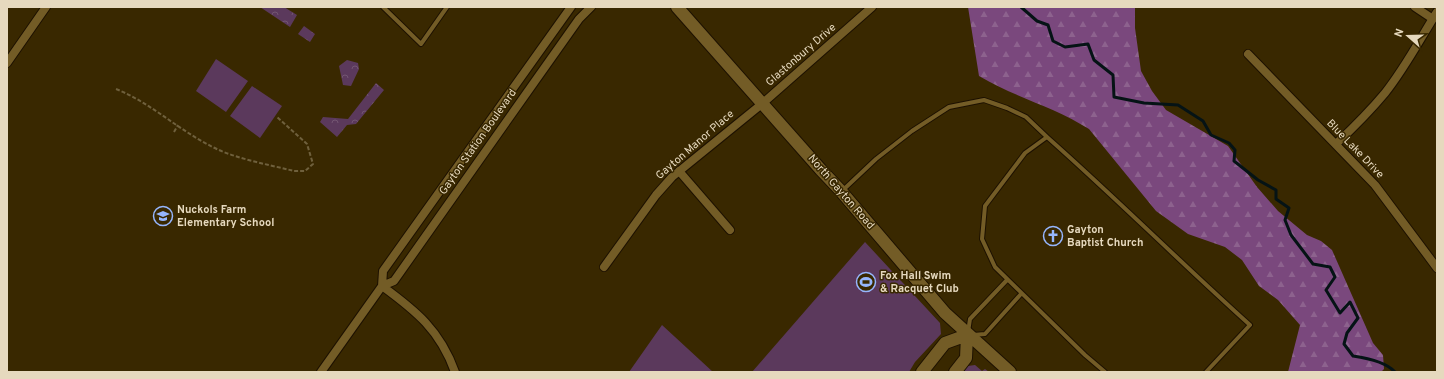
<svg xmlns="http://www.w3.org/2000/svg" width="1444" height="379" font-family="Overpass,sans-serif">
<defs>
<pattern id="grass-tufts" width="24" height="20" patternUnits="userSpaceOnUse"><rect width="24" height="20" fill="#5b395c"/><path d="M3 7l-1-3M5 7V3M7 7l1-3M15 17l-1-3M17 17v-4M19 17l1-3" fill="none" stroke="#735572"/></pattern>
<pattern id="forest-firs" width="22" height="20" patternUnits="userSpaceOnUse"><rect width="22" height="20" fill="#7a487d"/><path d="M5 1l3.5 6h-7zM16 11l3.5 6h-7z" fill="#8d628e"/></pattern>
<pattern id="park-crowns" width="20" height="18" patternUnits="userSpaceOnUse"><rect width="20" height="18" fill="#5b395c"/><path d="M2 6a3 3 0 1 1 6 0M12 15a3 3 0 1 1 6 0" fill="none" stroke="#735572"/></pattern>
</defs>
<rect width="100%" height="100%" fill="#392800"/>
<!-- grass -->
<path fill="url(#grass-tufts)" d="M975 365 982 371 985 369 989 372H960L968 366Z"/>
<!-- forest -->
<path fill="url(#forest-firs)" d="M968 7H1135V28L1141 71 1152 91 1166 110 1228 146 1257 187 1278 211 1307 235 1321 241 1332 250 1373 343 1383 355 1384 369 1381 372H1288L1300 325 1278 300 1259 286 1242 260 1225 247 1188 234 1156 211 1089 129C1055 107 1014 97 979 76Z"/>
<!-- park -->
<path fill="url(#park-crowns)" d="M260 7H284L297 15 290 27Z
M304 26 315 34 310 42 298 34Z
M347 60 358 63 359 69 351 86 343 85 339 66Z
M376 83 384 90 356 124 347 125 337 137 320 122 323 117 348 119Z"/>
<!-- pitch -->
<path fill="#5b395c" d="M216 59 248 81 226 112 196 91Z
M252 86 282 106 260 138 230 116Z
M865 242 940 323 941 334 915 362 909 372H752Z
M662 325 713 372H629Z"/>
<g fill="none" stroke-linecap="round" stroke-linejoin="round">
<!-- stream -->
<path stroke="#051315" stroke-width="3" d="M1021 7 1037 21 1048 25 1053 41 1065 47 1088 44 1094 60 1113 75 1114 97 1144 103 1178 105 1203 121 1211 135 1229 143 1235 150 1234 161 1258 180 1276 190V199L1289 208 1285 220 1291 235 1313 264 1330 267 1335 277 1326 290 1340 313 1350 302 1358 318 1347 333 1344 344 1353 356C1367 358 1386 362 1395 372"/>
<defs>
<path id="lane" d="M383 7 421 44 447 7
M842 191 876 159 912 131 949 107 984 100 1007 108 1026 117 1047 137
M968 332 970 319 1007 280
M973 335 985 334 1021 294
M1105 372 1085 355 995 267 982 239 985 206 1025 153 1047 137C1116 198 1181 263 1250 325L1206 372"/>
<path id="street" d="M1415 7 1433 19
M1248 54 1375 185 1437 268
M7 63 46 7
M1336 144C1353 128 1370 111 1385 93 1405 68 1420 39 1437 12
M679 171 730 230
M604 267 656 195 672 177 763 103 872 7
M382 286 394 281 533 84 579 19 591 7
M382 286C416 311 440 330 455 372
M321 372 382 286 383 271 571 7"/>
<path id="secondary" d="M677 7 821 170 840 190 945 313 1010 372
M922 372 945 343 967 335 966 358 955 372"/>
</defs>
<!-- lane casing -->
<use href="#lane" stroke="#1d1100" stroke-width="6"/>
<!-- street casing -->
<use href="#street" stroke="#1d1100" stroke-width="10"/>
<!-- secondary casing -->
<use href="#secondary" stroke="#1d1100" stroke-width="14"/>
<!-- path -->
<path stroke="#6f603c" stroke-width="2" stroke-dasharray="4 2" stroke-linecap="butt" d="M116 89C149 102 175 127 207 144 231 158 266 164 294 171H305L313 164 307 144 277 117
M174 132 178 125"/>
<!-- lane -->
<use href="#lane" stroke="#735c26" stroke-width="4"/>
<!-- street -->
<use href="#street" stroke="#735c26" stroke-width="8"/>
<!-- secondary -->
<use href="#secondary" stroke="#735c26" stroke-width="12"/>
</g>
<!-- icons -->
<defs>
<symbol id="school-ring" viewBox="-11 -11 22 22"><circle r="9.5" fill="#392800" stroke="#96b6fd" stroke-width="1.5"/><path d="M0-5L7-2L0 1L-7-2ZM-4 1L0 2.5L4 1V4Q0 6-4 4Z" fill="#96b6fd"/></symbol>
<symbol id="church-ring" viewBox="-11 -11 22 22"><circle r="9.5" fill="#392800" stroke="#96b6fd" stroke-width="1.5"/><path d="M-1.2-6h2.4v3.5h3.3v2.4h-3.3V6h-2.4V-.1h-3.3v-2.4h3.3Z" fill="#96b6fd"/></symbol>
<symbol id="stadium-ring" viewBox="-11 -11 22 22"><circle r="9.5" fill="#392800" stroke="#96b6fd" stroke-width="1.5"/><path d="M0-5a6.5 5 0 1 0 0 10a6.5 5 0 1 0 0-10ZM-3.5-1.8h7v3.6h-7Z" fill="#96b6fd"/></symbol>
</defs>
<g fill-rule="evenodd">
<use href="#school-ring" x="152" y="205" width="22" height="22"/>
<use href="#church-ring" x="1042" y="225" width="22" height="22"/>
<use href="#stadium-ring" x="855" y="271" width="22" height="22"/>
</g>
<g text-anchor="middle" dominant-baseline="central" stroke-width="3" stroke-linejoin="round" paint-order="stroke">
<!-- street labels -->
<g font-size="11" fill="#e6d9be" stroke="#392800">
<text transform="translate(801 55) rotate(-41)">Glastonbury Drive</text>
<text transform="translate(478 142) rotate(-55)">Gayton Station Boulevard</text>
<text transform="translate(695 145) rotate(-41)">Gayton Manor Place</text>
<text transform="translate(1355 149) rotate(46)">Blue Lake Drive</text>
<text transform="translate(841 192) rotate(49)">North Gayton Road</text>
</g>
<!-- poi labels -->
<g font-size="11" font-weight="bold" fill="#e6d9be" stroke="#392800" text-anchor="start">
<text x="177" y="210">Nuckols Farm<tspan x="177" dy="13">Elementary School</tspan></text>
<text x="1067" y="230">Gayton<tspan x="1067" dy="13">Baptist Church</tspan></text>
<text x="880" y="276">Fox Hall Swim<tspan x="880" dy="13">&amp; Racquet Club</tspan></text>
</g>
</g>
<!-- border -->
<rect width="1444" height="379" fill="none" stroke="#e6d9be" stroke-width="16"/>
<!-- north arrow -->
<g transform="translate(1408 36) rotate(290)" stroke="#392800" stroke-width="3" paint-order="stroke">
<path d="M0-3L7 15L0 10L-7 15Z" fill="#e6d9be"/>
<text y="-6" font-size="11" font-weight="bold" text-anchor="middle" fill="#e6d9be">N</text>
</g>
</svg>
